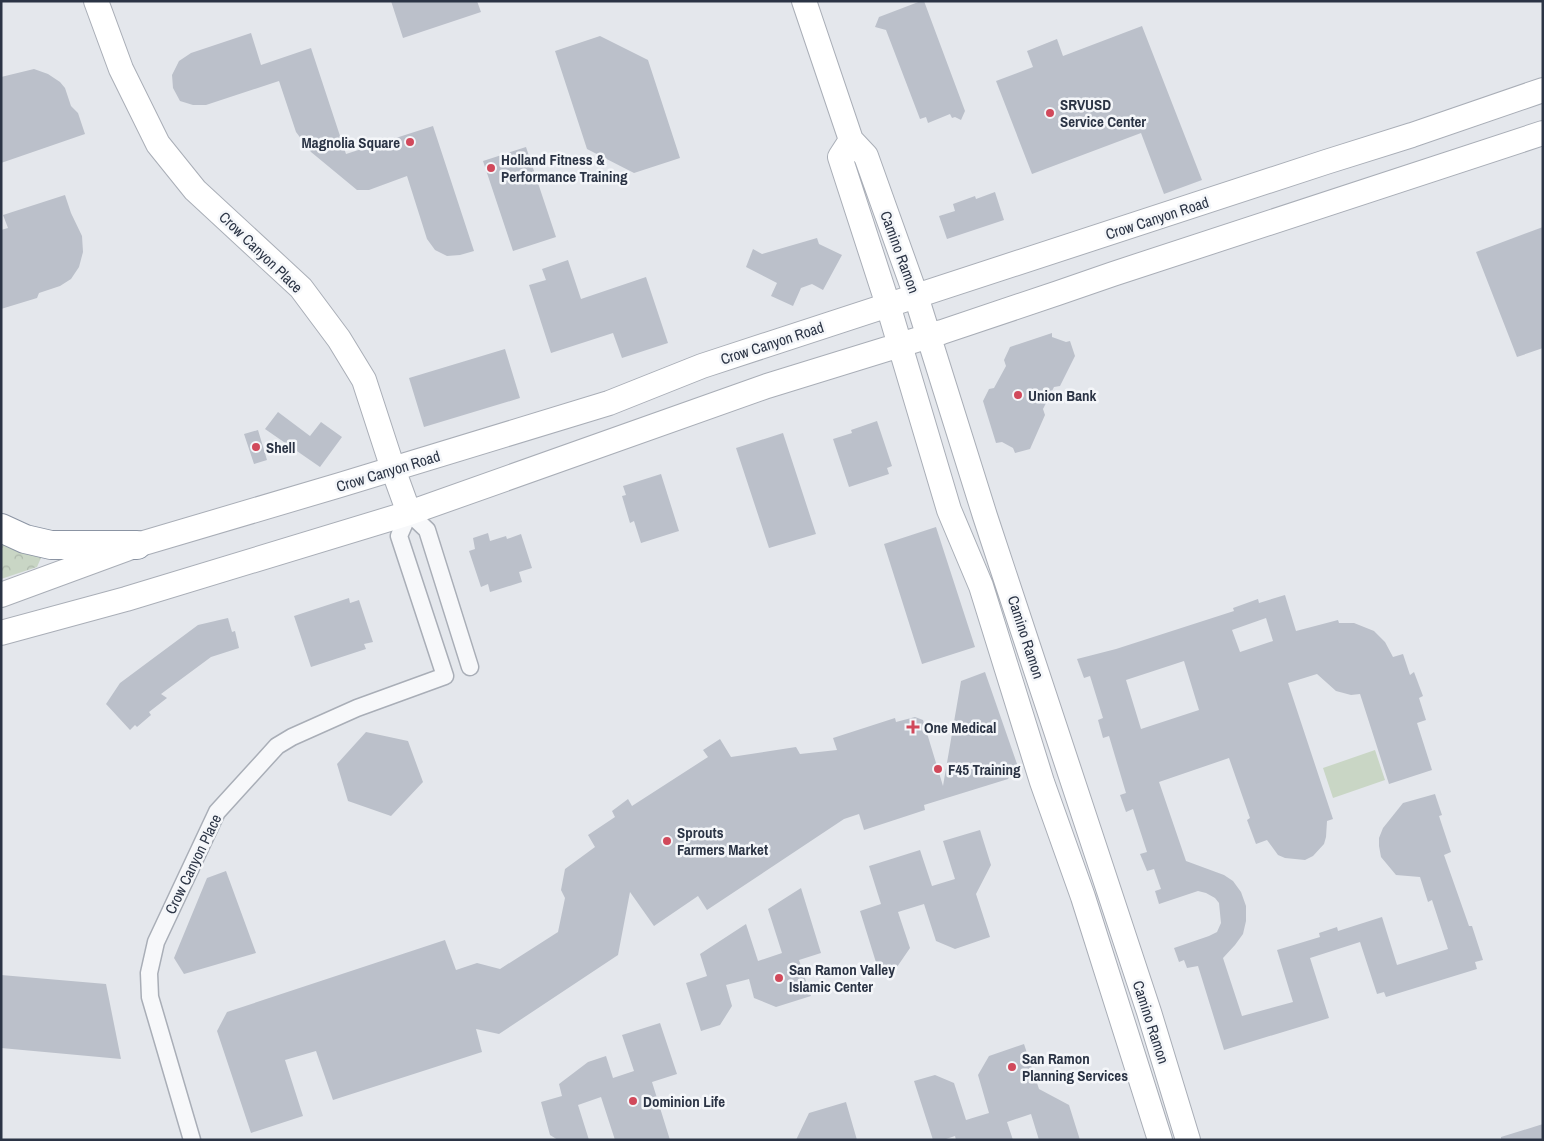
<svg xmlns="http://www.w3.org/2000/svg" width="1544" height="1141" font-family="'Archivo Narrow',sans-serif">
<defs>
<pattern id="forest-crowns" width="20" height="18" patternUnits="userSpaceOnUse" patternTransform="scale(1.25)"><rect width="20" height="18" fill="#c9d6c5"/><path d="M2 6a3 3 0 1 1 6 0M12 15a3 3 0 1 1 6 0" fill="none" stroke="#adb8ab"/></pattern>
</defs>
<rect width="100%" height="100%" fill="#e4e7ec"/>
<!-- forest -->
<path fill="url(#forest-crowns)" d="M1 534 44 551 37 567 1 579Z"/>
<!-- park -->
<path fill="#c9d6c5" d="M1375 750 1385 780 1333 798 1323 768Z"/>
<!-- building -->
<path fill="#bbc0ca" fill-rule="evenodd" d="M391 1H477L481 12 403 38Z
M921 1H924L965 111 961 120 955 117 952 118 950 114 928 123 926 117 920 119 886 30 875 27 879 17Z
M1142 26 1202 180 1164 194 1141 133 1032 174 996 81 1033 67 1027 51 1057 39 1063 56Z
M251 33 261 65 311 48 346 154 433 126 474 251 460 255 447 256 435 250 427 239 407 176 369 190H357L311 152 296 132 279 81 206 105H193L180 101 173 88 172 75 179 61 191 53Z
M600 36 648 60 680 158 634 173 587 149 555 51Z
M34 69 48 74 60 82 65 88 71 106 78 113 85 134 1 163V77Z
M526 147 556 237 513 251 483 161Z
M995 192 1004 220 947 239 939 216 955 211 953 204 975 196 976 199Z
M65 195 71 213 82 236 83 252 79 267 71 279 60 286 39 293 37 298 1 309V230L8 228 3 215Z
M1543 227V348L1517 357 1476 252Z
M817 238 819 244 842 255 823 290 812 284 801 288 793 306 771 296 777 283 746 267 753 249 762 254Z
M568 260 581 299 646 277 668 343 622 358 613 333 551 353 529 285 546 280 542 269Z
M1052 333V337L1066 342 1070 341 1075 356 1060 386 1054 387 1043 409 1045 415 1030 449 1015 453 1013 448 1002 442 996 443 983 401 989 389 994 388 1006 366 1004 360 1010 347Z
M505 349 520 398 424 427 409 378Z
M278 412 310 436 321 422 342 437 320 467 265 429Z
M877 421 892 466 887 468 889 474 849 487 833 439 852 433 851 430Z
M258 430 267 460 254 464 244 434Z
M783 433 816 534 769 548 736 448Z
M661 474 679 531 641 543 634 521 630 523 622 496 626 495 623 486Z
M936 527 975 647 922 664 884 544Z
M488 533 490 541 506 536 507 539 521 534 532 568 519 572 522 582 490 592 488 584 481 587 469 551 475 549 473 538Z
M1285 595 1296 631 1338 620 1339 623H1354L1374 631 1385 642 1393 657 1403 654 1410 675 1414 672 1423 696 1419 698 1426 720 1417 723 1432 770 1389 784 1360 694 1351 695 1336 691 1317 674 1288 683 1333 819 1327 821 1326 837 1324 844 1313 856 1305 860 1285 858 1278 855 1267 840 1256 844 1247 820 1250 818 1229 758 1159 782 1186 861 1224 875 1233 881 1241 892 1246 906V921L1243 934 1235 945 1223 958 1242 1016 1293 1002 1277 950 1320 937 1319 933 1337 927 1338 931 1382 917 1397 965 1448 949 1432 900 1428 902 1420 877 1396 875 1381 857 1379 846V838L1383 828 1403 803 1435 794 1442 815 1439 816 1451 852 1444 855 1469 926H1472L1483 960 1475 962 1477 969 1386 997 1384 992 1377 994 1360 942 1310 958 1329 1018 1224 1050 1198 966 1187 968 1184 960 1179 962 1174 948 1209 936 1217 932 1221 923 1219 903 1215 898 1206 893 1198 891 1159 904 1155 891 1161 889 1154 869 1147 871 1140 854 1147 852 1133 809 1126 812 1120 795 1126 793 1109 736 1103 738 1098 720 1103 718 1090 676 1084 678 1077 659 1116 649 1234 611 1233 608 1258 599 1259 603ZM1266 618 1273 641 1240 652 1232 630ZM1184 661 1199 710 1141 729 1126 680Z
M349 598 350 603 359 600 373 642 364 644 366 649 311 667 294 616Z
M228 618 232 632 235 631 239 648 211 657 161 694 167 698 149 712 151 715 137 727 135 725 130 730 106 704 120 683 198 625Z
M985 672 1017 764 1008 779 924 805 925 810 864 830 859 814 844 819 707 910 698 896 654 926 630 892 618 955 499 1034 476 1029 482 1052 333 1100 316 1051 285 1060 303 1116 251 1133 217 1031 227 1012 445 940 456 970 477 963 500 969 558 932 565 898 561 890 565 869 595 847 588 835 615 817 612 811 628 799 632 806 708 757 703 750 720 739 731 757 796 747 800 754 837 750 833 738 895 718 896 722 915 717 923 720 943 786 961 681Z
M366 732 408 741 423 782 391 816 348 801 337 764Z
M980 830 991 865 976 894 990 937 955 949 936 941 924 904 898 912 910 948 897 967 879 972 860 911 881 904 869 866 920 850 932 886 955 879 943 841Z
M226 871 256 953 184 974 174 958 207 878Z
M801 888 821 953 799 960 811 996 776 1007 754 998 749 979 726 985 732 1006 720 1025 701 1031 686 983 707 976 700 954 746 924 758 961 782 953 768 909Z
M1 975 106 984 121 1059 1 1048Z
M660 1023 677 1074 652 1082 670 1140H615L601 1097 578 1105 589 1140H558L550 1135 541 1102 562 1096 559 1084 588 1062 606 1056 613 1078 634 1071 622 1035Z
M1024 1044 1039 1089 1069 1105 1080 1140H1039L1031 1114 1007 1122 1013 1140H956L955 1136 943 1140H933L914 1081 935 1075 954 1083 966 1120 989 1113 978 1075 989 1056Z
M846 1102 857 1140H796L809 1113Z
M1543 1124V1140H1501V1137Z"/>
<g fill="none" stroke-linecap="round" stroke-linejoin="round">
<defs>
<path id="street" d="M192 1140 150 997 149 973 156 942 217 812 277 746 292 737 357 708 445 676 399 536 409 513 427 530 470 667"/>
<path id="secondary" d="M96 1 121 69 158 144 195 190 301 288 339 339 364 380 393 469 409 513
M804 1 851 140 866 156 916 296 985 516 1149 1012 1188 1140
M851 140 840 157 888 305 949 510 981 586 1042 782 1083 897 1160 1140
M1 595 137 545 340 485 609 403 702 366 1326 162 1412 135 1543 90
M1 633 126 599 409 513 767 386 942 332 1058 293 1113 274 1543 133"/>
<path id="highway" d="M1 528 25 539 51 545H137"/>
</defs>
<!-- street casing -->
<use href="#street" stroke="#a9aeb7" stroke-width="19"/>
<!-- secondary casing -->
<use href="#secondary" stroke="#a9aeb7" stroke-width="26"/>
<!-- highway casing -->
<use href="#highway" stroke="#8b94a3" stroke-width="30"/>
<!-- street -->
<use href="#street" stroke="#f7f8fa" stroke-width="16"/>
<!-- secondary -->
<use href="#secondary" stroke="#fff" stroke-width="24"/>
<!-- highway -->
<use href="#highway" stroke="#fff" stroke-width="28"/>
</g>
<!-- markers -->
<g fill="#d1495b" stroke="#f4f6f9" stroke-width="2">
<circle cx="1050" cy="113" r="5"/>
<circle cx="410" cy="142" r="5"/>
<circle cx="491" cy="168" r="5"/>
<circle cx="1018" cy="395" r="5"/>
<circle cx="256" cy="447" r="5"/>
<path d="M910.5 719.5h5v5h5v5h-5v5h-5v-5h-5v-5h5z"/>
<circle cx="938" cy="769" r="5"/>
<circle cx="667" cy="841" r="5"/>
<circle cx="779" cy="978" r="5"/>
<circle cx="1012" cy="1067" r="5"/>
<circle cx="633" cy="1101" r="5"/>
</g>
<g text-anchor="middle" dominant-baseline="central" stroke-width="5" stroke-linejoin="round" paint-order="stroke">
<!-- poi labels -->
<g font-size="15" font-weight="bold" fill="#2b3445" stroke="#f4f6f9" text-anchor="start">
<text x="1060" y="104">SRVUSD<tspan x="1060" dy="17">Service Center</tspan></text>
<text x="400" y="142" text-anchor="end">Magnolia Square</text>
<text x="501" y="159">Holland Fitness &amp;<tspan x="501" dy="17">Performance Training</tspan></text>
<text x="1028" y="395">Union Bank</text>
<text x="266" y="447">Shell</text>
<text x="924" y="727">One Medical</text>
<text x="948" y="769">F45 Training</text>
<text x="677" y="832">Sprouts<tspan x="677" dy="17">Farmers Market</tspan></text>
<text x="789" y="969">San Ramon Valley<tspan x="789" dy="17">Islamic Center</tspan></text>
<text x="1022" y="1058">San Ramon<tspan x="1022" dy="17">Planning Services</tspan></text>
<text x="643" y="1101">Dominion Life</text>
</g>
<!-- street labels -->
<g font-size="15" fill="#2b3445" stroke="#f4f6f9">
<text transform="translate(1157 218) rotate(-18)">Crow Canyon Road</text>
<text transform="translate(261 252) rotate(44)">Crow Canyon Place</text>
<text transform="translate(900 252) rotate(70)">Camino Ramon</text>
<text transform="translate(772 343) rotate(-18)">Crow Canyon Road</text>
<text transform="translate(388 471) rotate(-17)">Crow Canyon Road</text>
<text transform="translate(1026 637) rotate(72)">Camino Ramon</text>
<text transform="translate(193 864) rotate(-64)">Crow Canyon Place</text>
<text transform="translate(1151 1022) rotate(72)">Camino Ramon</text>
</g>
</g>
<!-- border -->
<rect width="1544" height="1141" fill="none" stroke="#2b3445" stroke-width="5"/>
</svg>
